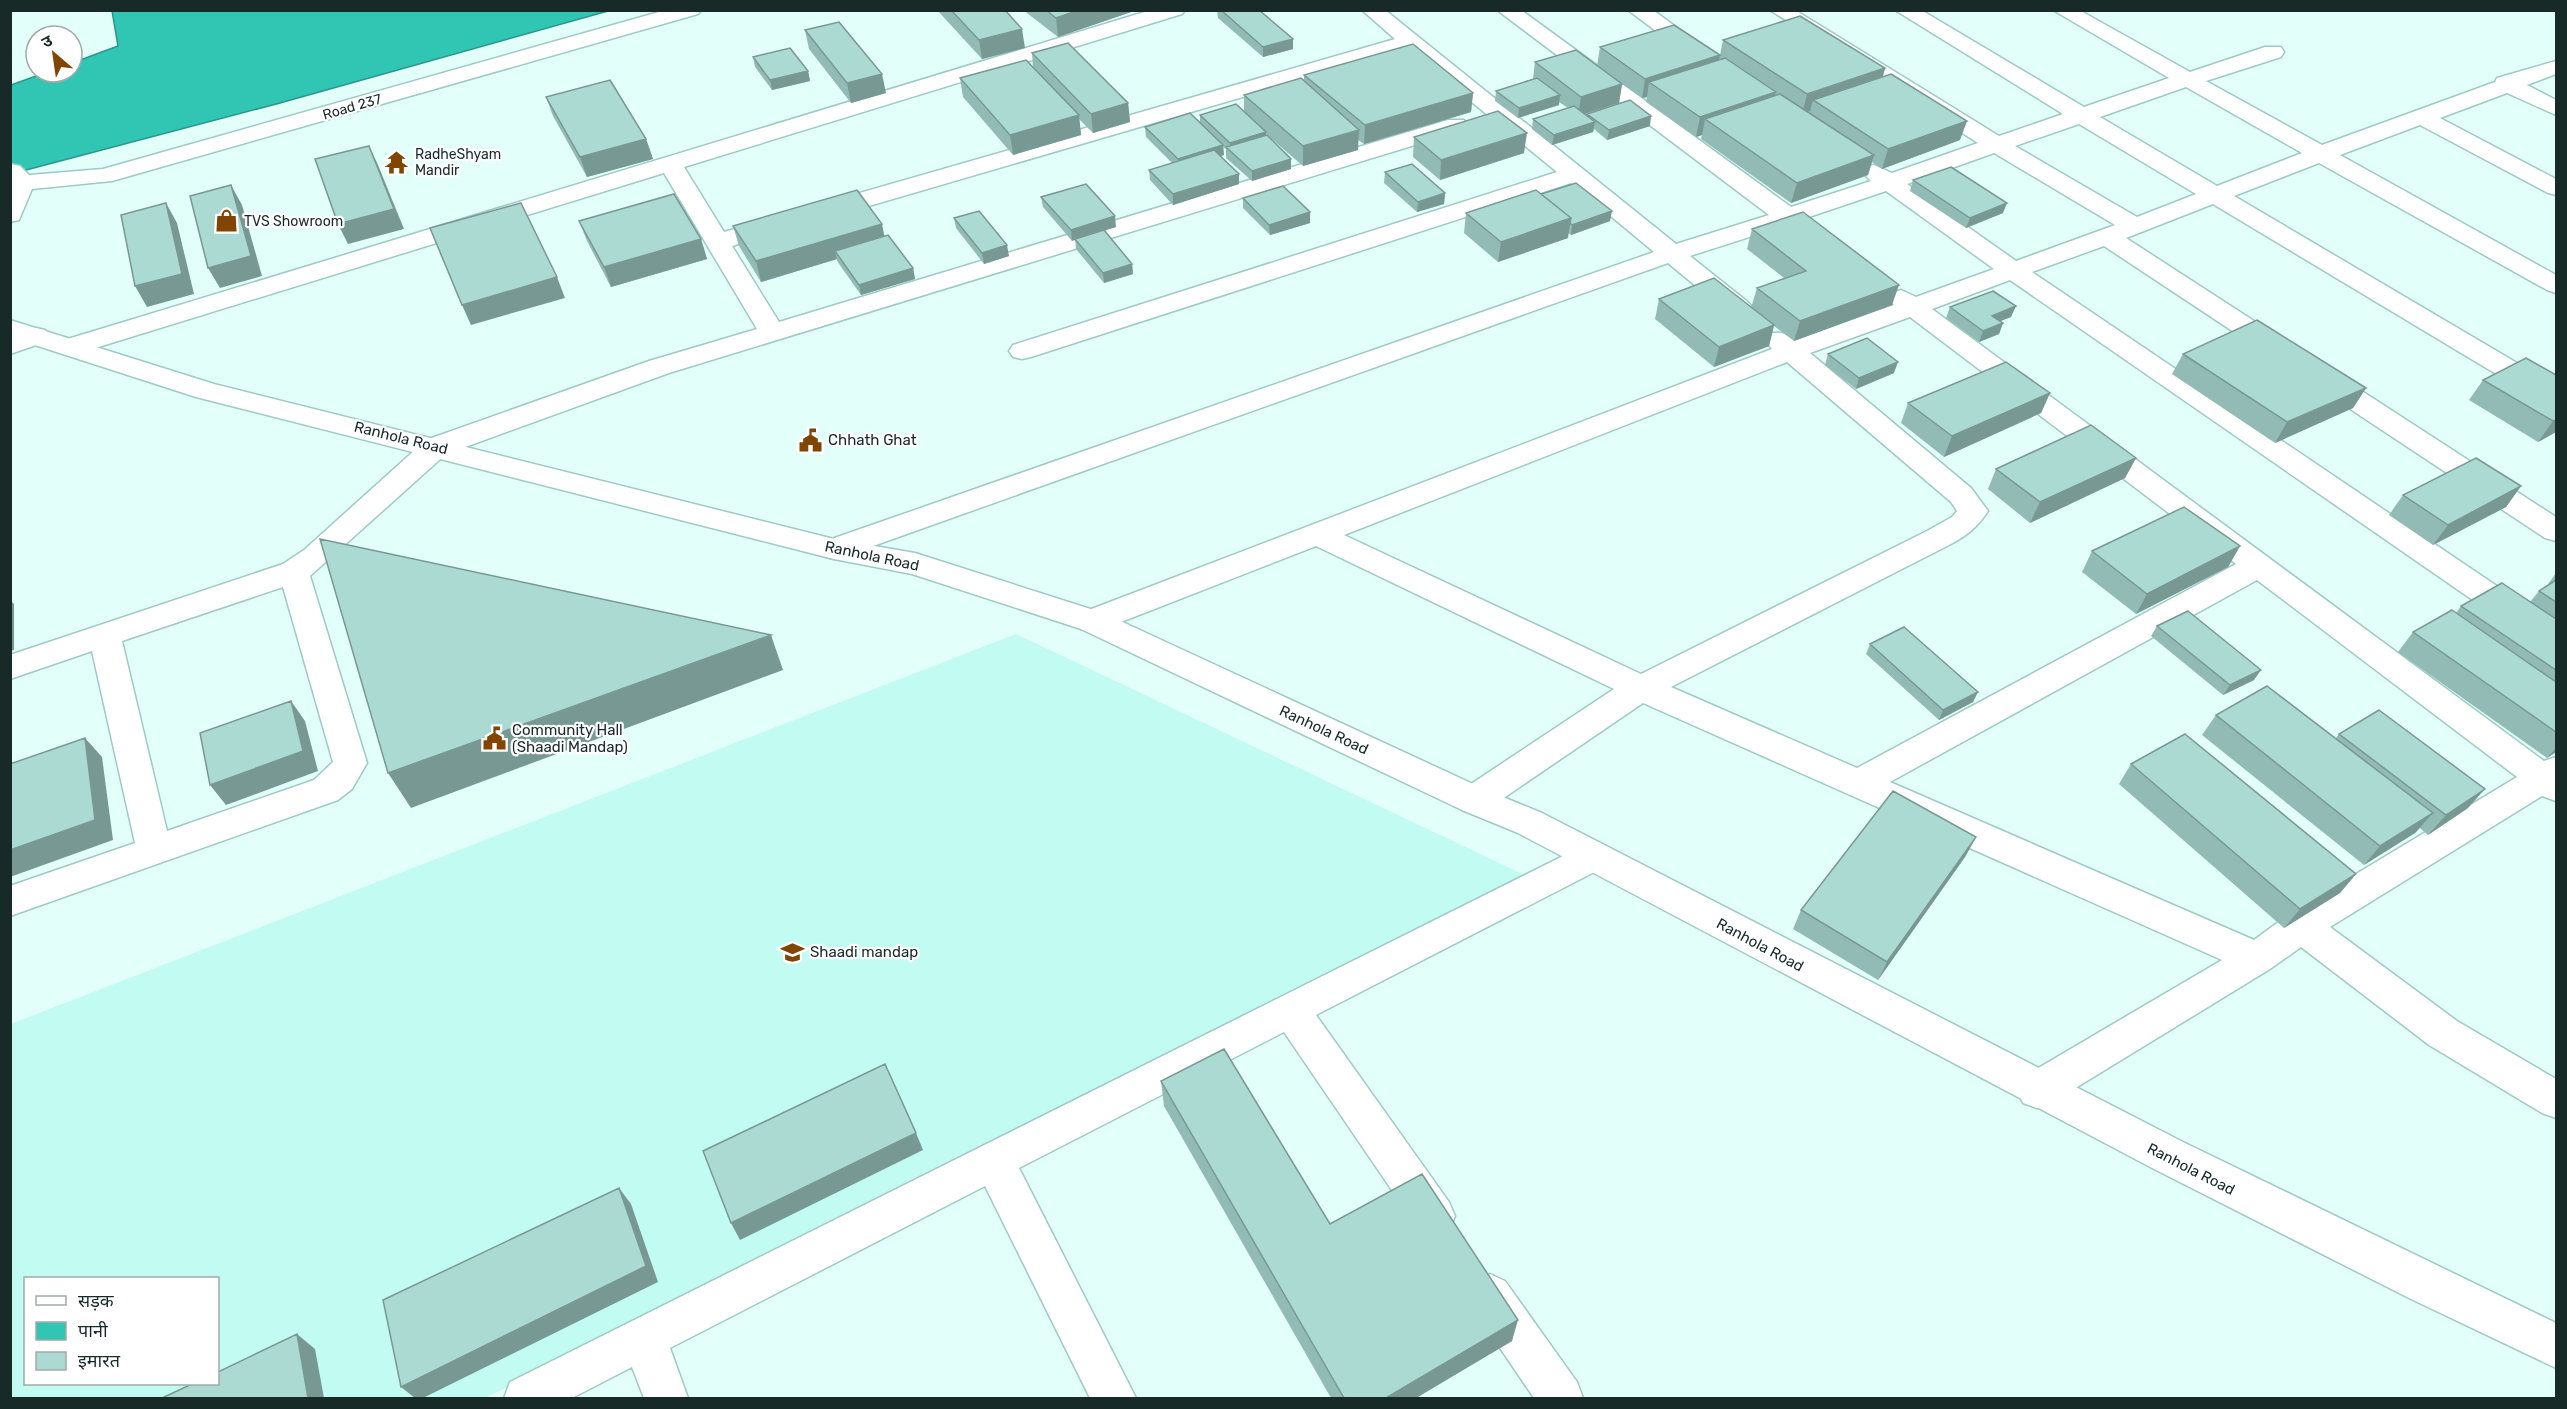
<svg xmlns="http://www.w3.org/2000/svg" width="2567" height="1409" font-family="Rubik,'Noto Sans Devanagari',sans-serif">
<rect width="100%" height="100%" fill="#e3fffa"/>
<!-- built -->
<path fill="#c2fbf1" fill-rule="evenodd" d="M1016 634 1535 880 485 1398H11V1024ZM26 1278H218V1384H26Z"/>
<!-- water -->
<path fill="#31c5b4" stroke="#2a968a" stroke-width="1.5" d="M112 11H608L280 103 11 174V85L47 72H72V63L118 46Z"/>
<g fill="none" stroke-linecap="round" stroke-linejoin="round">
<defs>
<path id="street" d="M1151 10H1185L1182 14 684 167 724 232 1395 39 1362 10H1385L1676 244 1769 215 1497 10H1521L1791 207 1871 181 1862 172 1866 167 1874 165 1892 173 1978 143 1770 10H1795L1999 136 2063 114 1895 10H1921L2084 107 2169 78 2053 10H2079L2190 72 2265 47H2281L2284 52 2281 57 2206 81 2322 145 2495 82 2497 78 2556 61V74L2527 85 2556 100V115L2507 93 2440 118 2556 179V195L2548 193 2420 125 2340 155 2556 275V293L2547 290 2319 163 2234 196 2556 386V407L2546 404 2213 204 2126 238 2556 517V541L2545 538 2104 246 2032 272 2556 626V653L2545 650 2010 280 1932 309 2544 761 2556 757V801L2542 796 2330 927 2457 1021 2556 1079V1118L2542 1113 2429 1045 2301 947 2270 969 2051 1103 2037 1108 2023 1103 2017 1090 2023 1077 2222 960 1643 703 1486 810 1474 814 1462 810 1457 800 1462 790 1614 689 1316 546 1103 629 1092 632 1081 629 1076 621 1081 613 1772 349 1765 340 1769 334C1780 331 1786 333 1795 340L1894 305 1888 298 1892 293 1901 290 1916 297 1994 269 1886 191 1806 218 1815 228 1812 233C1800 236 1794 233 1784 226L1690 256 1749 303 1753 309 1749 315 1740 317 1731 315 1668 263 845 556 834 559 823 556 819 549 823 542 1654 252 1571 183 1031 357 1022 359 1013 357 1009 351 1013 345 1557 172 1407 49 732 246 779 322 1448 120H1464L1467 125 1464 130 669 373 446 454 310 576 367 763 352 789 338 800 10 916V886L135 843 92 651 10 679V655L283 564 304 550 426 440 649 361 757 329 664 173 79 353 70 355 61 353 57 347 61 341ZM2186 87 2302 153 2217 186 2100 117ZM2079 124 2196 194 2137 217 2015 146ZM1994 153 2115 225 2016 261 1907 184ZM1910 317 2236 564 1857 768 1671 687 1949 545C1966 536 1977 528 1988 511L1971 488 1810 353ZM1787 362 1951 502 1957 511 1952 517 1927 531 1641 674 1344 535ZM2257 580 2517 777 2288 915 2254 940 1890 782ZM283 587 333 762 314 780 167 831 122 641Z
M1628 10H1653L1711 53 1708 58H1692Z
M36 328 45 330 49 336 45 342 10 354V336Z
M1593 841 1606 846 1611 856 1606 866 1316 1015 1449 1202 1455 1216 1449 1230 1434 1236 1419 1230 1284 1032 1019 1168 1136 1398H1090L985 1186 670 1348 688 1398H644L632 1367 572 1398H504L510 1382Z
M1490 1274 1505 1281 1577 1382 1583 1398H1534L1475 1311 1468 1296 1475 1281Z"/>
<path id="secondary" d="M666 10H701L698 14 112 181 32 189 19 220 10 222V164L20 166 29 175 103 169Z
M10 320 214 384 834 539 915 553 1103 613 1486 790 1542 813 2183 1142 2556 1323V1368L2411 1299 2154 1169 1518 833 1462 810 1081 629 912 574 834 559 196 397 10 337Z"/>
</defs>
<!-- street casing -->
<use href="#street" stroke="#9dcac3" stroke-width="3"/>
<!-- secondary casing -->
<use href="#secondary" stroke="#9dcac3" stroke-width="3"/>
<!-- street -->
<use href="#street" fill="#fff" fill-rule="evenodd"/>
<!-- secondary -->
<use href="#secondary" fill="#fff" fill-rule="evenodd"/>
</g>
<!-- wall -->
<path fill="#93bbb5" d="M937 10H1005L1025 48 982 59Z
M1023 10H1137L1058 37Z
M1217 10H1259L1293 39V49L1263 57 1218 18Z
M805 30 886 93 851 103 809 49Z
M1723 40 1885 68 1883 76 1960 140 1882 169 1872 162 1868 175 1791 203 1701 139 1702 135 1696 137 1646 102 1647 97 1642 98 1622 84 1619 103 1584 114 1587 116V114L1650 126 1607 140 1594 129 1593 132 1552 145 1532 129 1533 119 1568 108 1559 102V105L1518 118 1495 101 1496 91 1533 79 1535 62 1597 66 1600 47 1720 55Z
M1032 53 1128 103 1130 122 1093 133 1079 119 1081 135 1013 155 963 97 960 78 1033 68Z
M753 57 808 71 810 81 772 90 755 67Z
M1304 75 1473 93 1471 112 1364 144 1358 140V150L1303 166 1266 134V135L1291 159V169L1252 181 1226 158V149L1223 147 1224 155 1221 156 1239 174V184L1173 205 1150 180 1149 170 1172 163 1146 137 1145 127 1200 123V115L1244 112V95L1304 81Z
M546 97 646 139 653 159 587 177 553 116Z
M1414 137 1524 153 1440 180 1413 157Z
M1385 172 1445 193 1444 204 1417 212 1384 183Z
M1913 180 2003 213 1966 228 1910 191Z
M1541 194 1610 221 1571 235 1568 233V238L1498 262 1464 233 1466 213Z
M1041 197 1116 227 1104 230 1132 264 1133 274 1104 283 1076 249 1075 239 1072 241 1043 207Z
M1243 198 1310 223 1270 235 1243 208Z
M954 218 1009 256 984 264 956 228Z
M579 221 701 239 707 259 611 287 587 241Z
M733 226 885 236 913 268 915 279 861 295 837 261V259L761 282 739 246Z
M1752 229 1892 305 1794 341 1774 326 1769 346 1714 367 1655 319 1659 299 1751 308 1757 288 1784 278 1747 249Z
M1950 307 2011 317 2000 321 2003 323 1999 334 1979 342 1946 318Z
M1828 354 1894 373 1856 389 1825 365Z
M2183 354 2366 388 2353 408 2275 443 2172 374Z
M2556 375V432L2538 442 2469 400 2483 380Z
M2050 393 2041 413 1944 457 1901 423 1908 403Z
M2136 458 2125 478 2030 523 1988 489 1996 469Z
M2521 486 2506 507 2433 545 2389 515 2403 495Z
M2240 546 2228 567 2136 614 2082 572 2092 551Z
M2556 573V752L2547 758 2398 652 2413 632 2456 613 2461 606 2530 602 2539 591 2546 587Z
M2157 626 2254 680 2223 695 2151 636Z
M1870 644 1973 702 1939 720 1866 654Z
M2216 715 2335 739 2339 734 2468 808 2428 835 2420 828 2415 833 2364 865 2202 735Z
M2131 764 2356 874 2340 893 2284 928 2119 784Z
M1976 837 1965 857 1878 980 1793 929 1801 910Z
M1161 1081 1330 1224 1512 1341 1416 1398H1331L1164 1106Z"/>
<!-- shaded-wall -->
<path fill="#789993" d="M1079 10H1137L1058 37 1056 18Z
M1022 29 1025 48 982 59 979 40Z
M1293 39V49L1263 57V47Z
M1720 55 1716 74 1649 82 1647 97 1642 98 1645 79Z
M1885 68 1880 87 1813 100 1810 111 1802 114 1807 94Z
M808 71 810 81 772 90 770 80Z
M882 74 886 93 851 103 847 83Z
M1622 84 1619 103 1578 116 1581 97Z
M1776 92 1771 111 1705 119 1702 135 1696 137 1700 117Z
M1473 93 1471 112 1364 144 1365 125Z
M1560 95 1559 105 1518 118 1519 108Z
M1128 103 1130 122 1093 133 1091 114Z
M1079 115 1081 135 1013 155 1010 135Z
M1651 116 1650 126 1607 140 1609 130Z
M1967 121 1960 140 1882 169 1888 149Z
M1595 122 1593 132 1552 145 1554 135Z
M1359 130 1358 150 1303 166V146Z
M1266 132V142L1230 151V143Z
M1527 133 1524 153 1440 180 1441 160Z
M646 139 653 159 587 177 580 157Z
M1223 145 1224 155 1178 169V159Z
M369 146 378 165 404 229 348 244 338 224Z
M1874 155 1868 175 1791 203 1797 183Z
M1291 159V169L1252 181V171Z
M1239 174V184L1173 205V194Z
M231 185 242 205 262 276 220 288 208 268Z
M1445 193 1444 204 1417 212 1418 202Z
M166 203 177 223 194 294 147 307 135 286Z
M2007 203 2003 213 1966 228 1970 218Z
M1612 211 1610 221 1571 235 1572 225Z
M1310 212V223L1270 235 1269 225Z
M1115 216 1116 227 1072 241 1071 230Z
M1571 218 1568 238 1498 262 1501 242Z
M882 224 886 244 835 251 837 259 761 282 756 261Z
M701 239 707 259 611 287 604 267Z
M1007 245 1009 256 984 264 982 253Z
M1132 264 1133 274 1104 283 1103 273Z
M913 268 915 279 861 295 859 285Z
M557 277 565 298 471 325 462 305Z
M1899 285 1892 305 1794 341 1800 321Z
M2016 306 2011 317 1988 326 1992 316Z
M2003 323 1999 334 1979 342 1983 331Z
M1774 325 1769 346 1714 367 1719 347Z
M1898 362 1894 373 1856 389 1859 378Z
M2366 388 2353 408 2275 443 2287 422Z
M2050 393 2041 413 1944 457 1952 436Z
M2556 420V432L2538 442 2553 421Z
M2136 458 2125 478 2030 523 2040 502Z
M2521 486 2506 507 2433 545 2448 525Z
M2240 546 2228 567 2136 614 2147 594Z
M10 600 14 604V650L10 651Z
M771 635 783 670 411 808 388 773Z
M2261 670 2254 680 2223 695 2230 685Z
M1978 692 1973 702 1939 720 1943 710Z
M291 701 305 721 318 771 226 805 210 785Z
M85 738 102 757 113 840 10 877V850Z
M2556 748V752L2547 758Z
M2485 789 2468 808 2428 835 2446 815Z
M2433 813 2415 833 2364 865 2380 846Z
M1976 837 1965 857 1878 980 1887 962Z
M2356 874 2340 893 2284 928 2300 909Z
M916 1133 923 1150 740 1240 731 1223Z
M619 1188 631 1204 658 1282 423 1398H415L401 1387Z
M1518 1320 1512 1341 1416 1398H1386Z
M297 1334 315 1349 324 1398H308Z"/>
<!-- building -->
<path fill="#abdad2" stroke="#789993" stroke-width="1.5" d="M951 10H1005L1022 29 979 40Z
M1046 10H1079L1056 18Z
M1221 10H1259L1293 39 1263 47Z
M1800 16 1885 68 1807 94 1723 40Z
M839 22 882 74 847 83 805 30Z
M1674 25 1720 55 1645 79 1600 47Z
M1068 43 1128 103 1091 114 1032 53Z
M1413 44 1473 93 1365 125 1304 75Z
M790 48 808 71 770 80 753 57Z
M1576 50 1622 84 1581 97 1535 62Z
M1725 58 1776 92 1700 117 1649 82Z
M1026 60 1079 115 1010 135 960 78Z
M1891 74 1967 121 1888 149 1813 100Z
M1301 78 1359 130 1303 146 1244 95Z
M1537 78 1560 95 1519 108 1496 91Z
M610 80 646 139 580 157 546 97Z
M1780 94 1874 155 1797 183 1705 119Z
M1630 100 1651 116 1609 130 1587 114Z
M1236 104 1266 132 1230 143 1200 115Z
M1574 106 1595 122 1554 135 1533 119Z
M1498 111 1527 133 1441 160 1414 137Z
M1190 113 1223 145 1178 159 1145 127Z
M1267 135 1291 159 1252 171 1226 147Z
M369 146 394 209 338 224 315 159Z
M1214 150 1239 174 1173 194 1149 170Z
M1412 164 1445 193 1418 202 1385 172Z
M1951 167 2007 203 1970 218 1913 180Z
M1576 183 1612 211 1572 225 1570 223 1571 218 1541 194Z
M1086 184 1115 216 1071 230 1041 197Z
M231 185 251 256 208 268 190 196Z
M1283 186 1310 212 1269 225 1243 198Z
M857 190 882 224 756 261 733 226Z
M1536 190 1571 218 1501 242 1466 213Z
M674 194 701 239 604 267 579 221Z
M166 203 182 274 135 286 121 215Z
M521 203 557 277 462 305 430 228Z
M979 211 1007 245 982 253 954 218Z
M1803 212 1899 285 1800 321 1757 288 1806 271 1752 229Z
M1104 230 1132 264 1103 273 1075 239Z
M888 235 913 268 859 285 835 251Z
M1714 278 1774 325 1719 347 1659 299Z
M1993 291 2016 306 1992 316 2003 323 1983 331 1950 307Z
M2257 320 2366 388 2287 422 2183 354Z
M1867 338 1898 362 1859 378 1828 354Z
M2526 358 2556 375V420L2553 421 2483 380Z
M2006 362 2050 393 1952 436 1908 403Z
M2091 425 2136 458 2040 502 1996 469Z
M2476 458 2521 486 2448 525 2403 495Z
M2184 507 2240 546 2147 594 2092 551Z
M320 539 771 635 388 773Z
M2556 580V602L2539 591Z
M2502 583 2556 619V670L2461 606Z
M2452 610 2556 682V732L2413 632Z
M2188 611 2261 670 2230 685 2157 626Z
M1904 627 1978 692 1943 710 1870 644Z
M2267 686 2433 813 2380 846 2216 715Z
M291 701 303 751 210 785 200 733Z
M2379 710 2485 789 2446 815 2339 734Z
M2185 734 2356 874 2300 909 2131 764Z
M85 738 95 820 10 850V764Z
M1893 791 1976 837 1887 962 1801 910Z
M1224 1049 1330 1224 1422 1174 1518 1320 1386 1398H1344L1161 1081Z
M885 1064 916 1133 731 1223 703 1151Z
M619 1188 646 1266 401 1387 383 1300Z
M297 1334 308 1398H162L194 1383H218V1372Z"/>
<!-- icons -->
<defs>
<symbol id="temple-bare" viewBox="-9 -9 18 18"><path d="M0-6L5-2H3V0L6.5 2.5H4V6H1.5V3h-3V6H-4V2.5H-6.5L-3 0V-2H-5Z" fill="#814401" stroke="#fff" stroke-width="2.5" paint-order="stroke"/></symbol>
<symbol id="shop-bare" viewBox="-9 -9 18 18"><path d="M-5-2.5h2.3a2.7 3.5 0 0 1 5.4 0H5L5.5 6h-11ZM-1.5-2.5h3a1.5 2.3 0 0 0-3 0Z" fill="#814401" stroke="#fff" stroke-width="2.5" paint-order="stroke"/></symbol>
<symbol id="civic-bare" viewBox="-9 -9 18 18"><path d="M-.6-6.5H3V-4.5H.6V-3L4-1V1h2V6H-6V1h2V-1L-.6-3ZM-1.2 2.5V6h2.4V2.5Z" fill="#814401" stroke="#fff" stroke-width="2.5" paint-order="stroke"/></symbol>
<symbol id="school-bare" viewBox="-9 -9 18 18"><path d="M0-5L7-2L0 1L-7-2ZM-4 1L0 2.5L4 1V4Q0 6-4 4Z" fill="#814401" stroke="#fff" stroke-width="2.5" paint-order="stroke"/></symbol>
</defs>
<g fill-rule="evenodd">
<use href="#temple-bare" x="380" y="146" width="33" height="33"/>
<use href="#shop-bare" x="210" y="204" width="33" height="33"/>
<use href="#civic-bare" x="794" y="424" width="33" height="33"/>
<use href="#civic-bare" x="478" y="722" width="33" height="33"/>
<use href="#school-bare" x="776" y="936" width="33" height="33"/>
</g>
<g text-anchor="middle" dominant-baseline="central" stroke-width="4.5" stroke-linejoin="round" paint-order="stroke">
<!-- far-street labels -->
<g font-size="14" fill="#182a27" stroke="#fff">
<text transform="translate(352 107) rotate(-16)">Road 237</text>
</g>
<!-- far-poi labels -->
<g font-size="14" fill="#182a27" stroke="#fff" text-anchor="start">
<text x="415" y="154">RadheShyam<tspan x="415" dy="16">Mandir</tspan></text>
<text x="244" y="221">TVS Showroom</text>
</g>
<!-- street labels -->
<g font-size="15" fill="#182a27" stroke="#fff">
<text transform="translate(401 438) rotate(14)">Ranhola Road</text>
<text transform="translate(872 556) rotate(12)">Ranhola Road</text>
<text transform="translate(1324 730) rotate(25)">Ranhola Road</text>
<text transform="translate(1760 945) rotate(28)">Ranhola Road</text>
<text transform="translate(2191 1169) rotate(27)">Ranhola Road</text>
</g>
<!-- poi labels -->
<g font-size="15" fill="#182a27" stroke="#fff" text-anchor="start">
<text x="828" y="440">Chhath Ghat</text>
<text x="512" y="730">Community Hall<tspan x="512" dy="17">(Shaadi Mandap)</tspan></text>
<text x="810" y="952">Shaadi mandap</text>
</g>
</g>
<!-- border -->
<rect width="2567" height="1409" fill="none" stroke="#182a27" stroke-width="24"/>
<!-- legend -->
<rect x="24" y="1277" width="195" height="108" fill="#ffffff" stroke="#a3aaa9" stroke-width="1.5"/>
<rect x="36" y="1296" width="30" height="9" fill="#ffffff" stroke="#a3aaa9" stroke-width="1.5"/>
<text x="78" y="1307" font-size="18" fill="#182a27">सड़क</text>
<rect x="36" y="1322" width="30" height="18" fill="#31c5b4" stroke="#a3aaa9" stroke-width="1.5"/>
<text x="78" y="1337" font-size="18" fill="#182a27">पानी</text>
<rect x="36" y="1352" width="30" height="18" fill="#abdad2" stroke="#a3aaa9" stroke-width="1.5"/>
<text x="78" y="1367" font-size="18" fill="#182a27">इमारत</text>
<!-- north arrow -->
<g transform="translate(54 54) rotate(331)"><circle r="28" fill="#ffffff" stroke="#a3aaa9" stroke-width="1.5"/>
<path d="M0-4.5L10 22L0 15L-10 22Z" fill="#814401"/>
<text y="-9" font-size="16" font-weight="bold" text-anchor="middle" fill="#182a27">उ</text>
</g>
</svg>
